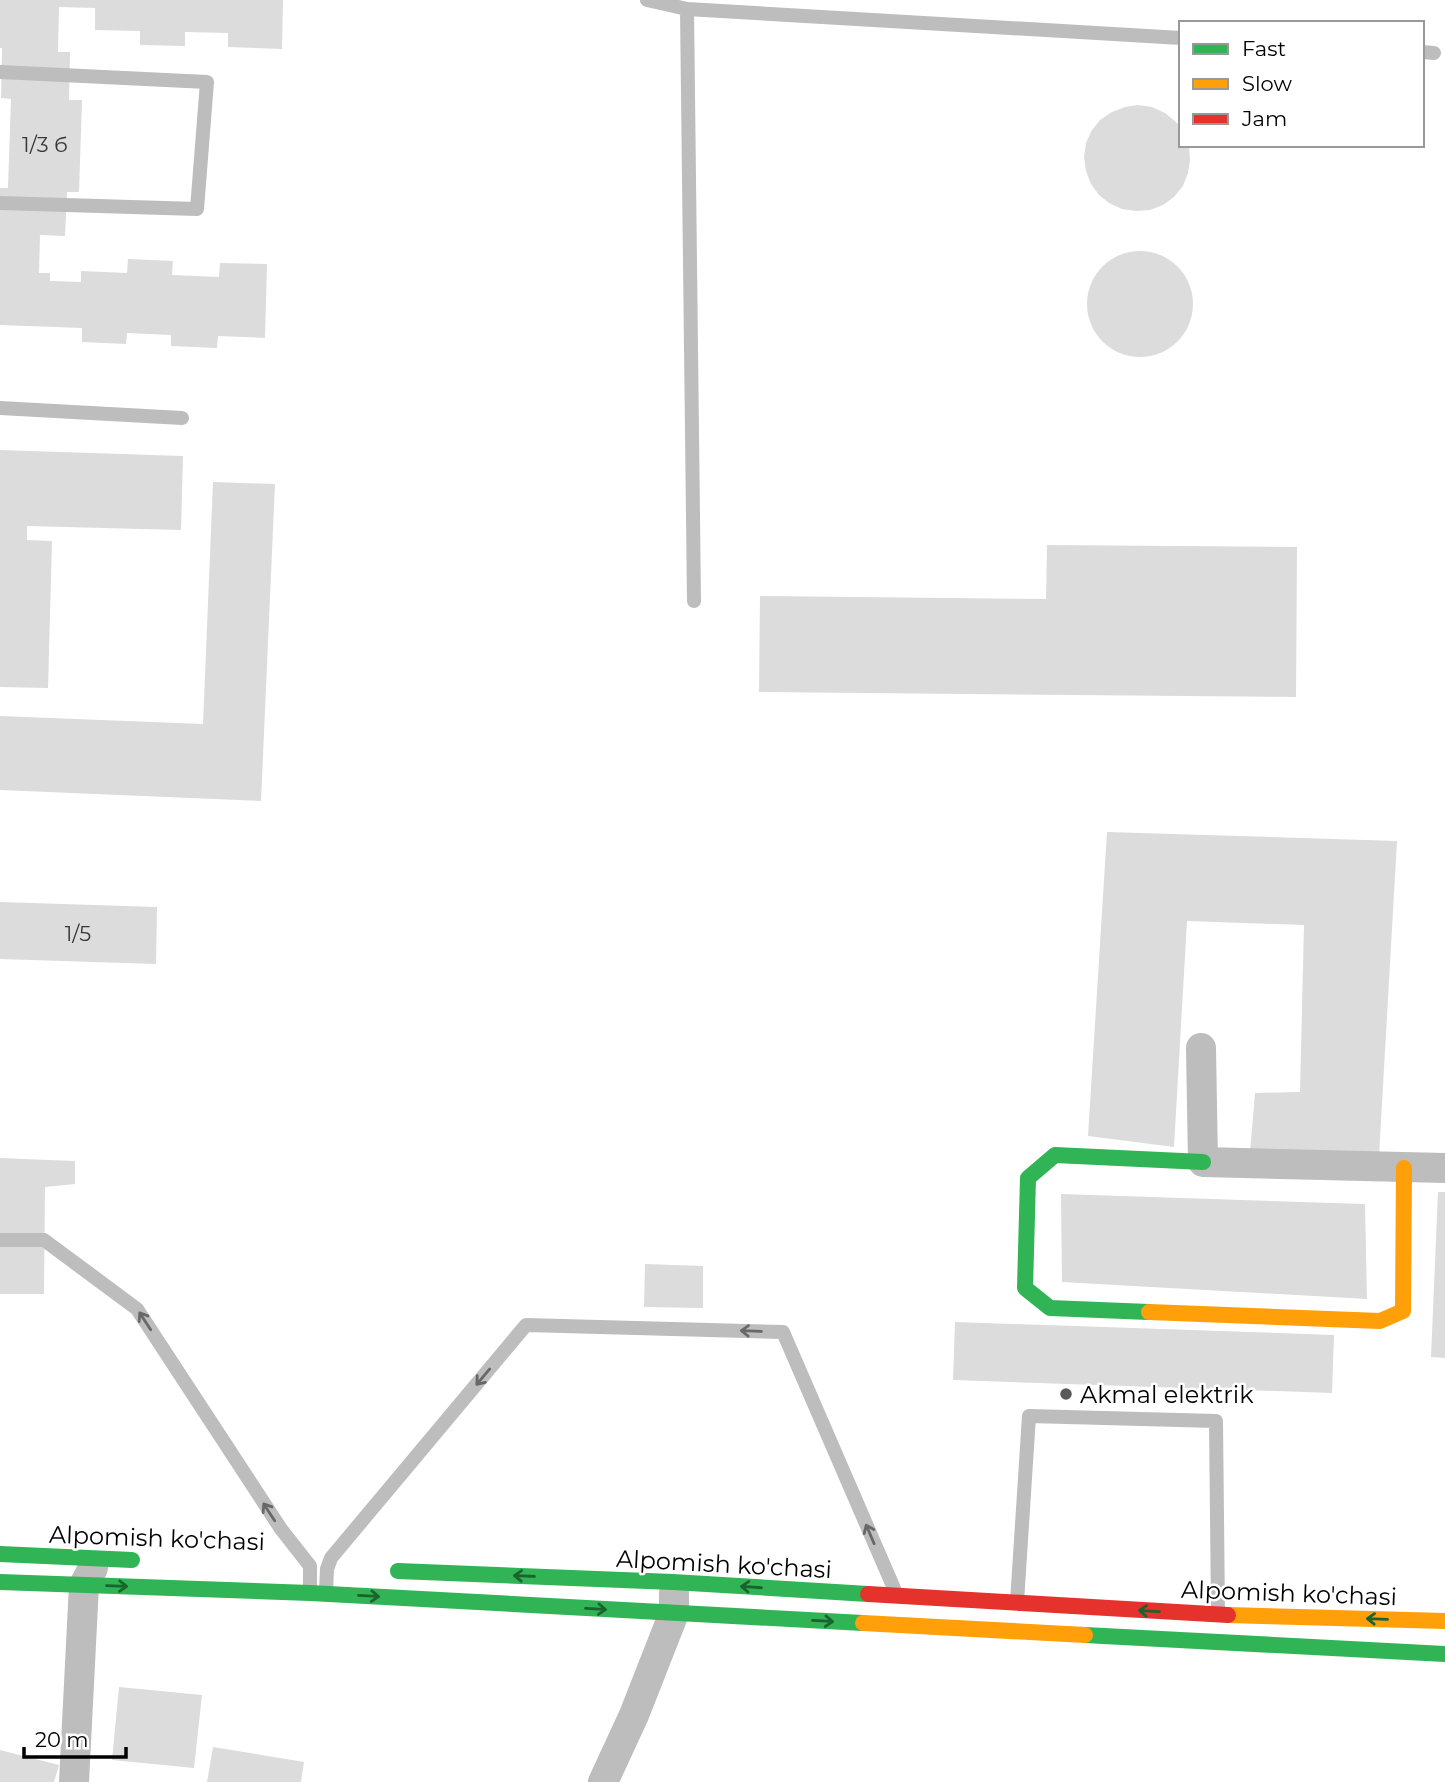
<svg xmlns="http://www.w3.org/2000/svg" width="1445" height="1782" font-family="Montserrat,sans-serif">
<rect width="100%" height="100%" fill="#fff"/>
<!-- building -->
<path fill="#dcdcdc" d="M0 0H283L282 49 228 47V33L185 32V46L140 45V31L95 30V8L59 7 58 52H70L69 100H82L79 192H67L65 236 40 235 39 273H50V281L81 282V271L127 273 128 259 173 261 172 275 219 277 220 263 267 264 265 338 218 336 217 348 171 346V335L127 333 126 344 82 342V328L0 325V188H8L11 99 1 98 2 48H0Z
M1138 105 1152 107 1165 113 1176 122 1181 128V145H1189L1190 160 1188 173 1183 186 1174 197 1163 205 1150 210 1136 211 1122 209 1109 203 1099 195 1091 184 1086 171 1084 157 1086 143 1092 130 1100 120 1112 112 1125 107Z
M1087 304a53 53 0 1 1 106 0a53 53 0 1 1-106 0Z
M0 450 183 456 181 530 27 526V540L52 541 48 688 0 687Z
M213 482 275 484 261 801 0 790V716L203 724Z
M1047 545 1297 547 1296 697 759 692 760 596 1046 599Z
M1107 832 1397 841 1379 1156 1250 1152 1255 1093 1300 1092 1304 925 1187 921 1174 1147 1088 1136Z
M0 902 157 907 156 964 0 959Z
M0 1158 75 1161V1184L45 1187 44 1294H0Z
M1438 1192H1445V1358L1431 1357Z
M1061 1194 1365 1204 1367 1299 1062 1282Z
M645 1264 703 1266V1308L644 1307Z
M955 1322 1334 1335 1332 1393 953 1380Z
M119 1687 202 1695 194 1768 112 1760Z
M213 1747 304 1762 301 1782H207Z
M0 1750 59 1765 54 1782H0Z"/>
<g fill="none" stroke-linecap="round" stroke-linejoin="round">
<!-- lane -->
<path stroke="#bdbdbd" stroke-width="14" d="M647 0 687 9 1181 38
M687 9 694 601
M1422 52 1434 53
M0 72 207 82 197 209 0 203
M0 408 182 418
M0 1240H44L137 1309 281 1529 310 1566V1592
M326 1591 327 1569 331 1558 526 1325 783 1332 896 1593
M1017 1602 1029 1416 1216 1421 1218 1612"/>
<!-- street -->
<path stroke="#bdbdbd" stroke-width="30" d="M1201 1048 1203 1162 1445 1168
M74 1782 84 1585 93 1568
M603 1782 634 1715 674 1613V1593"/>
<!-- fast -->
<path stroke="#30b455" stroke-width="16" d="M1149 1312 1050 1308 1025 1288 1028 1178 1055 1155 1203 1162
M0 1554 132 1560
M398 1571 673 1582 868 1594
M0 1582 310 1593 863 1623
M1085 1635 1445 1654"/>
<!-- slow -->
<path stroke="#ff9f0a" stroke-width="16" d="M1149 1312 1380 1321 1403 1311 1404 1168
M1228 1615 1445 1621
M863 1623 1085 1635"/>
<!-- jam -->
<path stroke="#e5322d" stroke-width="16" d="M868 1594 1228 1615"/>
</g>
<!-- one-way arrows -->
<defs><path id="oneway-shaft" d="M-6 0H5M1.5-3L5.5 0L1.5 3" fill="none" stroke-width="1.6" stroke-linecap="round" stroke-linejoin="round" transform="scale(1.75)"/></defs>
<g stroke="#686868">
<use href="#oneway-shaft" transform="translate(145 1321) rotate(-123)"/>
<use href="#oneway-shaft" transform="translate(751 1331) rotate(-178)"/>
<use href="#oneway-shaft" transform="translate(483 1377) rotate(130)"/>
<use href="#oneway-shaft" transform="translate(269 1512) rotate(-123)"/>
<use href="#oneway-shaft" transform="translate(870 1534) rotate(-113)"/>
</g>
<g stroke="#1a632f">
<use href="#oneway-shaft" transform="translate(524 1576) rotate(-178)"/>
<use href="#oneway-shaft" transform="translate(117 1586) rotate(2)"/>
<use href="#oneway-shaft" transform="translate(751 1587) rotate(-176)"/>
<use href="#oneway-shaft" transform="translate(369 1596) rotate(3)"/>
<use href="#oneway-shaft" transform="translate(596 1609) rotate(3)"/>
<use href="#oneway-shaft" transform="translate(1149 1611) rotate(-177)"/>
<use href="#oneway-shaft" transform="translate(1377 1619) rotate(-178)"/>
<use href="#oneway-shaft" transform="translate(823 1621) rotate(3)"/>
</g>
<!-- markers -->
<circle fill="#595959" stroke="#fff" stroke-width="2.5" cx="1066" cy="1394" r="7"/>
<g text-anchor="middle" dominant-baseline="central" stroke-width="5" stroke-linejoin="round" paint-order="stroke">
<!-- number labels -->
<g font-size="21" fill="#373737">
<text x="45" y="144">1/3 б</text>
<text x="78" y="933">1/5</text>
</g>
<!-- poi labels -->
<g font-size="24" fill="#000" stroke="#fff" text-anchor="start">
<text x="1080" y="1394">Akmal elektrik</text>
</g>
<!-- street labels -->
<g font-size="24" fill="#000" stroke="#fff">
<text transform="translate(157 1538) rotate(2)">Alpomish ko'chasi</text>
<text transform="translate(724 1564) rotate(3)">Alpomish ko'chasi</text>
<text transform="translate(1289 1593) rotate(2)">Alpomish ko'chasi</text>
</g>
</g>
<!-- legend -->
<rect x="1179" y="21" width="245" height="126" fill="#ffffff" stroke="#999999" stroke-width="2"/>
<rect x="1193" y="44" width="35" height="10" fill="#30b455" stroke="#999999" stroke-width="2"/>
<text x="1242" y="56" font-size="21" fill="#000000">Fast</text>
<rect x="1193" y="79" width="35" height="10" fill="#ff9f0a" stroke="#999999" stroke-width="2"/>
<text x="1242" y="91" font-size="21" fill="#000000">Slow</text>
<rect x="1193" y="114" width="35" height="10" fill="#e5322d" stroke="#999999" stroke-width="2"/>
<text x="1242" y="126" font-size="21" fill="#000000">Jam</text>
<!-- scale -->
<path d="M24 1747v10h102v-10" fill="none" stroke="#000000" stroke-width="3.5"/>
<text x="35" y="1747" font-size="21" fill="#000000" stroke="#ffffff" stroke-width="5" paint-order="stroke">20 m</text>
</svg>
